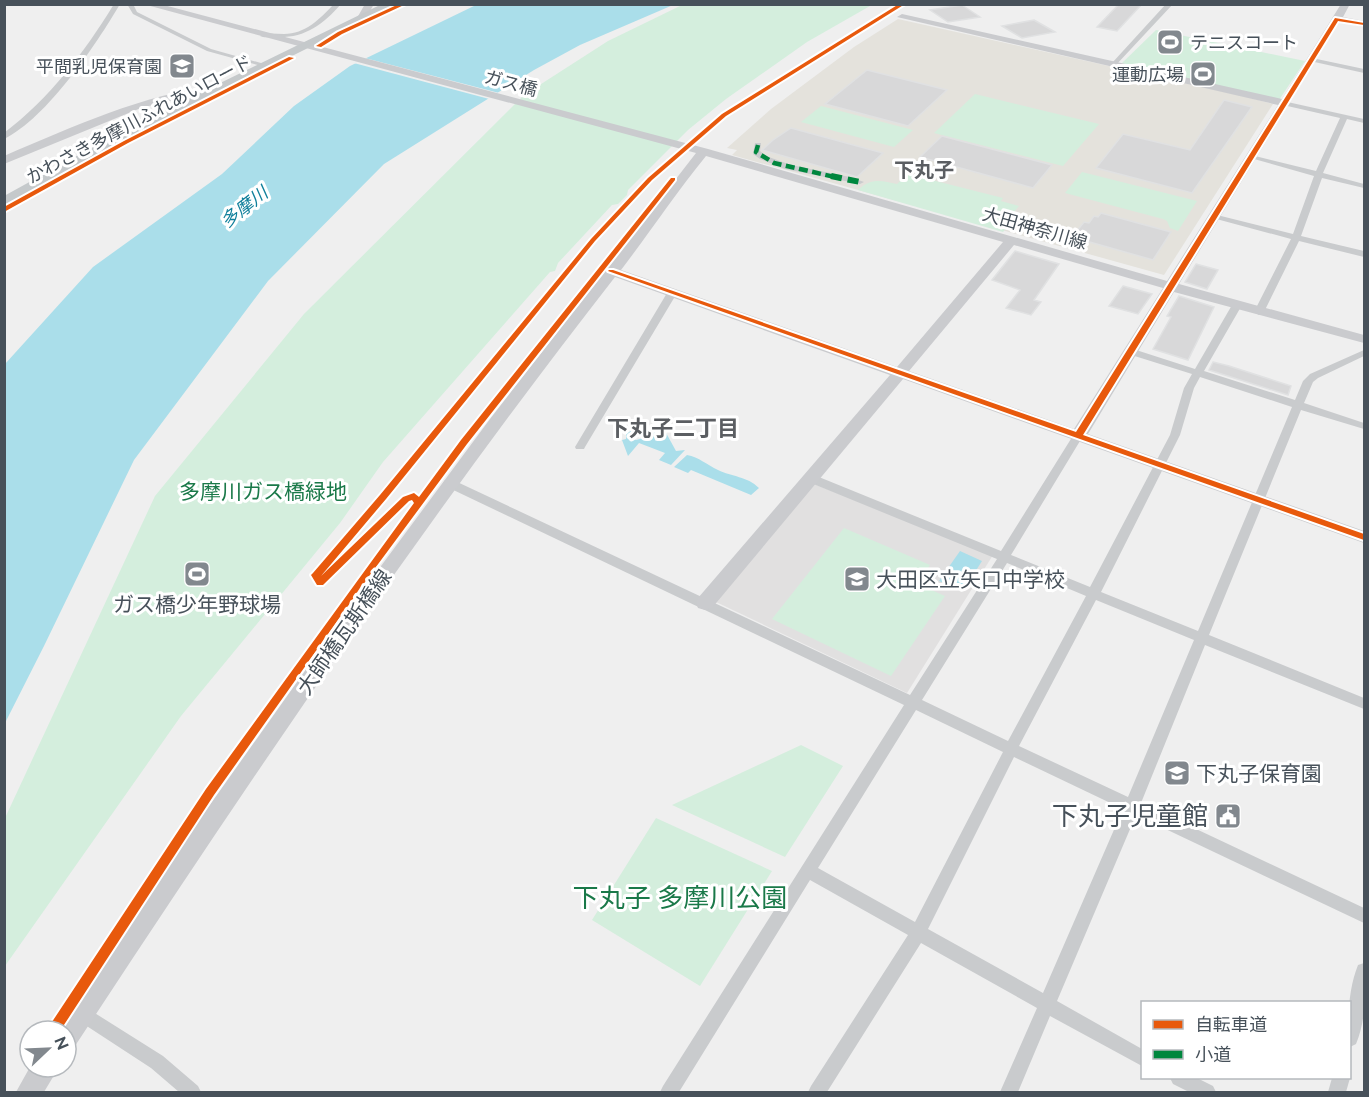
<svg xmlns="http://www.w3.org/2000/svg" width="1369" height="1097" font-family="Raleway,'Noto Sans JP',sans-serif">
<rect width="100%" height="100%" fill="#efefef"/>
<!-- commercial -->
<path fill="#e4e2dc" d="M898 19 1243 96 1273 104 1164 275 732 155 737 150 727 148 771 109 854 47Z"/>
<!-- education -->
<path fill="#e1e0e0" d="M814 484 993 555 907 693 716 602Z"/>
<!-- green -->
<path fill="#d4eedd" d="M682 5 870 6 807 42 726 99 688 130 628 190 627 195 618 204 612 205 558 263 555 271 550 272 383 462 340 523 181 716 5 966V818L155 496 304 314 524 95 608 41Z
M1156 30 1305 61 1279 100 1122 63Z
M975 94 1099 124 1063 166 934 133Z
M821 106 913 130 894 147 801 122Z
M1082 172 1197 201 1178 231 1170 228 1167 221 1163 219 1065 193Z
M908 174 1003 198 1001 201 1019 206 1008 219 1012 221 1003 232 858 190C870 178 881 180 897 184Z
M844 528 930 565 918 584 945 596 891 676 772 619Z
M801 745 843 766 785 857 672 805Z
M656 818 772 871 700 986 592 920Z"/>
<!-- water -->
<path fill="#aadeea" d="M476 5H673L580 45 534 70 384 164 268 281 134 460 44 646 5 723V364L93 267 222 174 294 106 350 66Z
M637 427 649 431 633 434V438L636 440 644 438 645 434 665 431 676 451 685 450 671 465 659 460 665 453 639 443 628 456 622 440 626 439V434Z
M687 455C699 457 707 465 718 470 732 477 747 476 759 488L751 495 691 470 688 473 674 467Z
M960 551 982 561 963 591 939 581Z"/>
<!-- pier -->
<path fill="#efefef" d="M361 57 503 94 493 100 350 62Z"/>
<!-- building -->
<path fill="#d8d8d9" stroke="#e0e1e2" stroke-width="1.5" d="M1119 4H1142L1117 31 1097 27Z
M962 5 980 17 948 22 930 10Z
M1034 20 1055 32 1022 38 1002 26Z
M867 70 947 90 908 126 825 104Z
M1224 100 1252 107 1192 193 1096 168 1123 134 1190 150Z
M791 128 883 153 857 177 762 150 773 140Z
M942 136 1052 165 1033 188 920 157Z
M1101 213 1171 232 1153 260 1072 237 1084 222 1089 223 1094 216 1098 217Z
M1015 251 1059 264 1034 300 1041 302 1031 315 1006 308 1020 290 992 280Z
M1196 264 1218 270 1207 289 1185 282Z
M1123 286 1152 294 1138 314 1109 306Z
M1179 296 1214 307 1188 360 1153 349 1171 317 1167 316Z
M1213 362 1229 366 1291 386 1288 395 1209 370Z"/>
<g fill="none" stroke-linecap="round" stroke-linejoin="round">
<!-- street -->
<path fill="#c9cbcd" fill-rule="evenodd" d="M114 4H120C96 45 47 118 4 139V133C50 98 84 53 114 4Z
M127 4H133L137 12 211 49 268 65 265 67 207 51 133 14Z
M334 4H341C322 26 303 39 274 37 268 37 264 38 260 36 267 32 275 34 284 34 305 34 320 19 334 4Z
M1166 4H1173L1116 65H1112V63Z
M1312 58 1364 69V73L1310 61 1309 60Z
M1283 101 1364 119V123L1347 119 1323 173 1364 184V188L1322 178 1301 236 1364 251V257L1299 241 1264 312 1259 315 1254 312 1291 239 1209 217 1213 214 1293 234 1314 176 1247 157 1251 155 1316 171 1340 118 1283 105Z
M755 143H761L760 151 766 156 791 165 850 177 864 182 860 184 785 169 760 159 753 154Z
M672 290 677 293 585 447 584 449H576L575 447 667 293Z
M1237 302 1242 305 1204 371 1295 400 1303 381 1310 374 1364 350V356L1318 378 1313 382 1304 403 1364 423V429L1301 410 1209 635 1364 698V709L1205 645 1141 803 1364 908V923L1136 815 1057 1001 1142 1049V1066L1050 1016 1018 1092H1000L1037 1008 921 943 827 1092H808L811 1086 908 935 810 880 679 1092H660L663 1086 904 705 445 486 443 483 445 480H453L910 695 997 559 806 481 804 478 806 475H814L1001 551 1074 434H1082L1083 436 1011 555 1090 587 1170 435 1184 388 1192 374 1125 353 1124 351 1125 349H1133L1195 369 1232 305ZM1200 377 1292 407 1198 631 1101 592 1180 435 1194 388ZM1007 563 1086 596 1008 741 922 700ZM1096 600 1194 640 1128 797 1019 746ZM916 710 1003 752 915 922 818 868ZM1014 757 1123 809 1043 993 928 929Z
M1364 963C1367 988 1366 1020 1356 1044L1350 1047C1347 1021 1348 990 1358 965Z
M82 1005 163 1056 198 1086 201 1092H179L151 1068 76 1019 74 1013 76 1007Z
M1350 1077V1078L1346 1092H1328L1332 1078Z
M1170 1078H1197L1213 1086 1216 1092H1189L1173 1084Z"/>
<!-- secondary -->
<path fill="#cacbce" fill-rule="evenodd" d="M143 4H160L708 149 1167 281 1278 105 897 17 902 14 1282 99 1341 4H1350L1343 17 1364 21V27L1339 22 1179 284 1364 335V343L1174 292 1088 434 1364 531V543L903 379 712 608 705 610 698 608 696 603 698 598 890 375 615 277C422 524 247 784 75 1046L66 1050V1031H56L57 1028 197 823 341 620 490 419 696 153ZM706 156 1003 242 897 367 621 270C650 232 676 193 706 156ZM1014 245 1163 288 1074 429 909 371Z
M365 4H374L365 20H359L357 18Z
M218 85 223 88 222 90 192 95 141 108 4 164V156C74 126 142 95 218 85Z
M30 1067H59L44 1092H16Z"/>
<!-- primary -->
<path fill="#c5c9cb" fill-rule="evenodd" d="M382 4H396L130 137 4 206V196L122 131Z"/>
<!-- quiet-far1 -->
<path stroke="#00873e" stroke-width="4.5" stroke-dasharray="9 4.5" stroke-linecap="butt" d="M758 145 756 152 774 163 839 178"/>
<!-- quiet -->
<path stroke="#00873e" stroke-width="6" stroke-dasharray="11 6" stroke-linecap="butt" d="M831 176 860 182"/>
<defs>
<path id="cycleway" d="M399 4H406L342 34 321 47 316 46 338 32Z
M899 4H905L726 116 652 180 595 241 386 499 321 576 403 497 414 493 419 497 461 440 671 178H675V180L467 444 370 575 214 795 60 1031H46L206 789 414 503 412 500 409 501 323 585H317L311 575 313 573 380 495 591 239 648 178 722 114Z
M1335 18 1364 23V25L1338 21 1083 435 1364 534V540L608 271 609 270H613L1076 432Z
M289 57 294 58 128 143 4 212V207L124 141Z"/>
</defs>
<!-- cycleway casing -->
<use href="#cycleway" stroke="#fff" stroke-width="4"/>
<!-- cycleway -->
<use href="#cycleway" fill="#e8590c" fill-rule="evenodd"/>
</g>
<!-- icons -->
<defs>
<symbol id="stadium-square" viewBox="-11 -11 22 22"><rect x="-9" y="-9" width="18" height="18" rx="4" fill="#82888e" stroke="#fff"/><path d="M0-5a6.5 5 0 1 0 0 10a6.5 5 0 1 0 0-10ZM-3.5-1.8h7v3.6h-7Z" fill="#fff"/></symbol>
<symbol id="school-square" viewBox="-11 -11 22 22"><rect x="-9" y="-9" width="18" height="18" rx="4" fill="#82888e" stroke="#fff"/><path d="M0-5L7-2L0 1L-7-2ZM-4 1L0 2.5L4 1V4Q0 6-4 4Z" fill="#fff"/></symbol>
<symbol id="civic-square" viewBox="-11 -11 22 22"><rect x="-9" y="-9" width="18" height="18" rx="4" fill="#82888e" stroke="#fff"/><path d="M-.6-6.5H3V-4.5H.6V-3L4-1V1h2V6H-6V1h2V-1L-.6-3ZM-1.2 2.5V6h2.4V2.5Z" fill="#fff"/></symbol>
</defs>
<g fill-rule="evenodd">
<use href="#stadium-square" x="1155" y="27" width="30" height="30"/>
<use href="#school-square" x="167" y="51" width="30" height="30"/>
<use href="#stadium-square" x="1188" y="59" width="30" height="30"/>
<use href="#stadium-square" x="182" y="559" width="30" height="30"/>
<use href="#school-square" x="842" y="564" width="30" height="30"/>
<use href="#school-square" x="1162" y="758" width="30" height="30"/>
<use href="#civic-square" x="1213" y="801" width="30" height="30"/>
</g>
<g text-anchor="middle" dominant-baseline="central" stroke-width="6" stroke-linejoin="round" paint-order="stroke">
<!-- far-poi labels -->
<g font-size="18" fill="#47515a" stroke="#fff" text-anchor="end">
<text x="1190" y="42" text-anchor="start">テニスコート</text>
<text x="162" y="66">平間乳児保育園</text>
<text x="1184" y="74">運動広場</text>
</g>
<!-- far-street labels -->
<g font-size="18" fill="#47515a" stroke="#fff">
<text transform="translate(511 83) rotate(15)">ガス橋</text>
<text transform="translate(139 119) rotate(-28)">かわさき多摩川ふれあいロード</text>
<text transform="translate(1035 228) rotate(16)">大田神奈川線</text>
</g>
<!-- far-water labels -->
<g font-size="18" font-style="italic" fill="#11809c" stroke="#fff">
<text transform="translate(244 207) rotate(-38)">多摩川</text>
</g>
<!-- far-quarter labels -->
<g font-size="20" font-weight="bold" fill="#5b5e62" stroke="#fff">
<text x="924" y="170">下丸子</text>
</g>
<!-- park labels -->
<g font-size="21" fill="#1a7949" stroke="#fff">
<text x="263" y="491">多摩川ガス橋緑地</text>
</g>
<!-- poi labels -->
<g font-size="21" fill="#47515a" stroke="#fff" text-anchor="start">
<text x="876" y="579">大田区立矢口中学校</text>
<text x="197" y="604" text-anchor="middle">ガス橋少年野球場</text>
<text x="1196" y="773">下丸子保育園</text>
</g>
<!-- street labels -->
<g font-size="21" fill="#47515a" stroke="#fff">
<text transform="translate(344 632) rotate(-55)">大師橋瓦斯橋線</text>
</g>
<!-- neighbourhood labels -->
<g font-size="22" font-weight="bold" fill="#5b5e62" stroke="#fff">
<text x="673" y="428">下丸子二丁目</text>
</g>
<!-- near-poi labels -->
<g font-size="26" fill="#47515a" stroke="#fff" text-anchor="end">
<text x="1208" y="816">下丸子児童館</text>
</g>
<!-- near-park labels -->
<g font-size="26" fill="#1a7949" stroke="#fff">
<text x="680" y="898">下丸子 多摩川公園</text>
</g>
</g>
<!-- border -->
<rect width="1369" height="1097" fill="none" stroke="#47515a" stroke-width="12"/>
<!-- legend -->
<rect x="1141" y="1001" width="210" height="78" fill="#ffffff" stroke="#b5b9bd" stroke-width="1.5"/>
<rect x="1153" y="1020" width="30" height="9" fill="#e8590c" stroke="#b5b9bd" stroke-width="1.5"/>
<text x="1195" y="1031" font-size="18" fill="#47515a">自転車道</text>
<rect x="1153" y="1050" width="30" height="9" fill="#00873e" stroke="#b5b9bd" stroke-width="1.5"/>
<text x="1195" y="1061" font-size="18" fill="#47515a">小道</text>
<!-- north arrow -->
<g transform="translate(48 1049) rotate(67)"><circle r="28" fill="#ffffff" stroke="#b5b9bd" stroke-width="1.5"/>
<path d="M0-4.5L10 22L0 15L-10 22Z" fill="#82888e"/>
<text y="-9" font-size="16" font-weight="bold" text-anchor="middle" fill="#47515a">N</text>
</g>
</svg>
